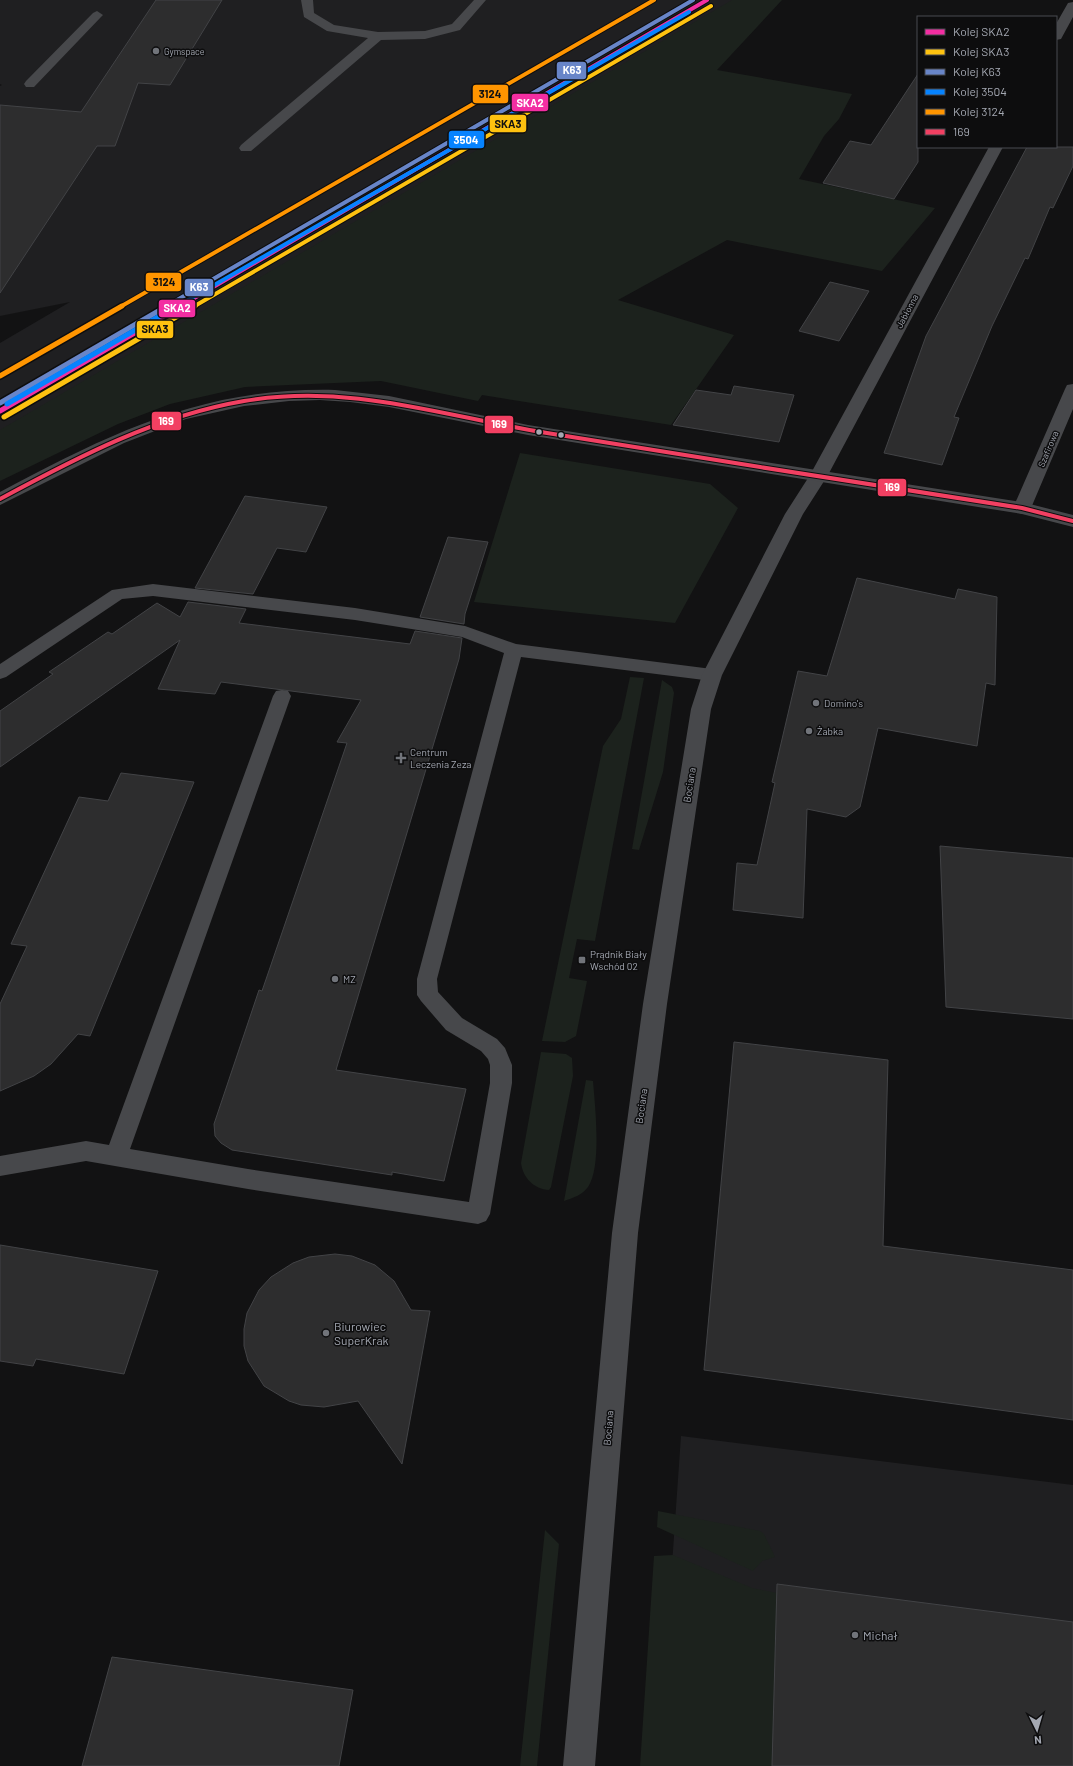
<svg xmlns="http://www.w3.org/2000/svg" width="1073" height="1766" font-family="Barlow,sans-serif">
<rect width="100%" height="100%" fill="#121213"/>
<!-- built -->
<path fill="#1f1f21" d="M0 0H761L0 456V343L70 302 0 316V86L2 85 0 84Z
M681 1436 1073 1485V1766H658Z"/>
<!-- green -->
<path fill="#1c221d" d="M732 0H782L717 70 852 94 839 119 824 136 799 179 935 208 882 271 727 240 618 300 734 335 671 425 482 395 478 401 381 381 245 387 170 404 118 424 0 481V430Z
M520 453 710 484 738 508 675 623 474 602Z
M630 677 644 678 595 941 577 939 569 978 587 981 576 1036 565 1042 542 1041 603 746 621 719Z
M662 680 672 687 674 693 663 772 639 850 632 849Z
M541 1052 566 1054 572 1058 573 1076 551 1187 549 1190C534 1189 523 1178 521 1163Z
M586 1080 593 1081C595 1106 602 1167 588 1187 582 1195 573 1198 564 1201Z
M658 1511 760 1531 764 1534 775 1557 762 1561 753 1571 657 1527Z
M545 1530 559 1544 537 1766H520Z
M673 1555 752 1588 777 1593 772 1766H640L654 1556Z"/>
<!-- building -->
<path fill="#2d2d2e" stroke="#424346" d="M156 0H222L170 85 138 83 115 146H97L0 293V105L81 112Z
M918 74V162L894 199 823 183 850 141 871 145Z
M1027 147H1073V166L1053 208 1050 207 1028 259 1025 258 992 326 954 417 959 418 942 465 884 453 926 336Z
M830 282 869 291 839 341 799 331Z
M734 386 794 395 779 442 673 425 696 390 731 395Z
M245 496 327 507 306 552 277 548 253 594 195 588Z
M448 537 488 542 465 614 464 624 420 617Z
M857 578 955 599 958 589 997 597 995 685 986 683 977 746 878 728 860 807 846 817 807 809 803 918 733 910 737 863 757 865 775 783 772 782 798 671 827 676Z
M188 602 246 609 239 623 410 644 415 631 462 638 459 659 336 1070 466 1089 444 1181 392 1172V1175L232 1150 221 1143 215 1136 214 1124 259 990 262 991 347 743 337 742 361 700 221 682 215 694 158 689 180 640 0 767V711L53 674 49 672 108 632 112 634 157 603 180 617Z
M121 773 194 782 90 1036 78 1034 51 1064 34 1076 0 1091V1004L27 946 11 944 79 797 108 801Z
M940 846 1073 858V1019L946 1007Z
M734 1042 888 1060 883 1246 1073 1270V1420L704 1370Z
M0 1245 158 1271 124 1374 36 1359 33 1366 0 1361Z
M335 1254 352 1256 375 1265 394 1281 411 1310 430 1311 402 1464 358 1401 324 1407 301 1405 289 1401 264 1386 248 1361 244 1346V1329L247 1313 259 1290 271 1277 293 1263 309 1257Z
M777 1584 1073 1622V1766H772Z
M112 1657 353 1690 339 1766H82Z"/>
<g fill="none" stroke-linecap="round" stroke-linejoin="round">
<!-- service -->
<path fill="#47484b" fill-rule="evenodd" d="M301 0H313L314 13 334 25 378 32 425 31 452 24 474 0H486L460 30 425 39 381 40 251 151H241L239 148 241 145 368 38 327 31 304 17Z
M97 11 103 15 101 17 34 87H26L24 84 26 81 93 13Z
M153 584 355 608 465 626 516 644 712 669 718 671 721 675 718 679 712 681 521 657 437 979 438 992 462 1018 497 1039 505 1048 512 1065V1083L490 1214 486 1221 478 1224 248 1189 86 1161 0 1176V1156L86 1141 109 1145 273 696 276 691 282 690 288 691 291 696 130 1149 248 1169 469 1202 490 1083V1065L488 1059 481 1051 446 1030 421 1001 417 995V979L504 653 462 637 355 620 153 596 122 599 6 677 0 679V664L112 590Z"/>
<!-- minor -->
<path fill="#47484b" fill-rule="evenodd" d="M1073 2V17L1061 39 1056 40V24L1068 3Z
M989 147H1003L828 475 803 514 722 675 711 709 667 1004 638 1233 595 1766H563L612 1233 643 1004 691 709 702 675 785 514 810 475Z
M1073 384V409L1031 508 1028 512 1022 514 1016 512 1013 508 1065 389 1067 385Z"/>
<!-- tertiary -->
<path fill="#47484b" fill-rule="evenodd" d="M335 390 389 396 528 425 1022 502 1073 515V527L1022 514 528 435 389 407 350 402 320 400 289 401 244 406 186 419 124 443 0 505V492C113 432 204 387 335 390Z"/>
<defs>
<path id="bus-1" d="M0 499C78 457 156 416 244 401 351 383 443 416 547 433 705 459 864 483 1022 508L1073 521"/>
</defs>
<!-- bus-1 casing -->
<use href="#bus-1" stroke="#0d0d0e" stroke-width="6"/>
<!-- bus-1 -->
<use href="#bus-1" stroke="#f24062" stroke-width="4"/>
<defs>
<path id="rail-1-far1" d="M179 307 707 0"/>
<path id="rail-1" d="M0 411 181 306"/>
<path id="rail-2-far1" d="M193 307 711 6"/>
<path id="rail-2" d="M4 417 195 306"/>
<path id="rail-3-far1" d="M165 307 693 0"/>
<path id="rail-3" d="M0 403 167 306"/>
<path id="rail-4-far1" d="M176 307 689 12"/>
<path id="rail-4" d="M7 404 177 306"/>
<path id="rail-5-far1" d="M120 307 654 0"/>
<path id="rail-5" d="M0 376 122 306"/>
</defs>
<!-- rail-1-far1 casing -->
<use href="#rail-1-far1" stroke="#0d0d0e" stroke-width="6"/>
<!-- rail-1 casing -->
<use href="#rail-1" stroke="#0d0d0e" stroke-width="8"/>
<!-- rail-2-far1 casing -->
<use href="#rail-2-far1" stroke="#0d0d0e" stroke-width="6"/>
<!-- rail-2 casing -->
<use href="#rail-2" stroke="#0d0d0e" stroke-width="8"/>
<!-- rail-3-far1 casing -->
<use href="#rail-3-far1" stroke="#0d0d0e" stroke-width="6"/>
<!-- rail-3 casing -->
<use href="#rail-3" stroke="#0d0d0e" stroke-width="8"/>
<!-- rail-4-far1 casing -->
<use href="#rail-4-far1" stroke="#0d0d0e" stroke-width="6"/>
<!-- rail-4 casing -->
<use href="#rail-4" stroke="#0d0d0e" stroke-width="8"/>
<!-- rail-5-far1 casing -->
<use href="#rail-5-far1" stroke="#0d0d0e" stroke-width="6"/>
<!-- rail-5 casing -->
<use href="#rail-5" stroke="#0d0d0e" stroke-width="8"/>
<!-- rail-1-far1 -->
<use href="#rail-1-far1" stroke="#f32ea2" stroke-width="4"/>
<!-- rail-1 -->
<use href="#rail-1" stroke="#f32ea2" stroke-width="5"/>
<!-- rail-2-far1 -->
<use href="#rail-2-far1" stroke="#fec210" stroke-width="4"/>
<!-- rail-2 -->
<use href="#rail-2" stroke="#fec210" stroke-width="5"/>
<!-- rail-3-far1 -->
<use href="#rail-3-far1" stroke="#6885c8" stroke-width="4"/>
<!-- rail-3 -->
<use href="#rail-3" stroke="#6885c8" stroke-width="5"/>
<!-- rail-4-far1 -->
<use href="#rail-4-far1" stroke="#0683ff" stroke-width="4"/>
<!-- rail-4 -->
<use href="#rail-4" stroke="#0683ff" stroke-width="5"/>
<!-- rail-5-far1 -->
<use href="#rail-5-far1" stroke="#ff9500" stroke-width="4"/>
<!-- rail-5 -->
<use href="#rail-5" stroke="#ff9500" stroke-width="5"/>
</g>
<!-- markers -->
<g fill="#71747a" stroke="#0d0d0e" stroke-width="1.5">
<circle cx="156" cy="51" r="4"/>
<circle cx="816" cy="703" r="4"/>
<circle cx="809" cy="731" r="4"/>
<path d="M399 752h4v4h4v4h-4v4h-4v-4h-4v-4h4z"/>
<rect x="578" y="956" width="8" height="8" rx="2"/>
<circle cx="335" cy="979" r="4"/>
<circle cx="326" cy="1333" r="4"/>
<circle cx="855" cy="1635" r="4"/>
</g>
<g fill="#a4a8b2" stroke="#0d0d0e" stroke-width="1.5">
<circle cx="539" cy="432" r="3.5"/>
<circle cx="561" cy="435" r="3.5"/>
</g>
<g text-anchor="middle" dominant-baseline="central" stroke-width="3" stroke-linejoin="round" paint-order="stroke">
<!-- far-poi labels -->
<g font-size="9" fill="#a4a8b2" stroke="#0d0d0e" text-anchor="start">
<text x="164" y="51">Gymspace</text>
</g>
<!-- far-street labels -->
<g font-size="9" fill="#a4a8b2" stroke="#0d0d0e">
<text transform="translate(907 311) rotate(-62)">Jabłonna</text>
<text transform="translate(1048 449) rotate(-67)">Szafirowa</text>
</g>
<!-- poi labels -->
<g font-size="10" fill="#a4a8b2" stroke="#0d0d0e" text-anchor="start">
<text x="824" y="703">Domino's</text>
<text x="817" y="731">Żabka</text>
<text x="410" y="752">Centrum<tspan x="410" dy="12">Leczenia Zeza</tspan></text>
<text x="590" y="954">Prądnik Biały<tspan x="590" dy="12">Wschód 02</tspan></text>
<text x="343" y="979">MZ</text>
</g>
<!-- street labels -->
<g font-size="10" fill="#a4a8b2" stroke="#0d0d0e">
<text transform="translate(689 785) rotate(-81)">Bociana</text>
<text transform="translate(641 1106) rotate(-82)">Bociana</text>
<text transform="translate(608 1428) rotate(-85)">Bociana</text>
</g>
<!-- near-poi labels -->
<g font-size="12" fill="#a4a8b2" stroke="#0d0d0e" text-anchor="start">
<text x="334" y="1326">Biurowiec<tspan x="334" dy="14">SuperKrak</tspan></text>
<text x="863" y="1635">Michał</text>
</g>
</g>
<g stroke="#0d0d0e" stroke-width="1.5">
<rect x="556" y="61" width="31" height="19" rx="4" fill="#6885c8"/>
<rect x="472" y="84" width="37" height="20" rx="4" fill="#ff9500"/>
<rect x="511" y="93" width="38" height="19" rx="4" fill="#f32ea2"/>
<rect x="489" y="114" width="38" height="19" rx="4" fill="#fec210"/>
<rect x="448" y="130" width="37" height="19" rx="4" fill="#0683ff"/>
<rect x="145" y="272" width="37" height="20" rx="4" fill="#ff9500"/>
<rect x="184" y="278" width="30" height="19" rx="4" fill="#6885c8"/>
<rect x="158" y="299" width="38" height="19" rx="4" fill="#f32ea2"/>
<rect x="136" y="320" width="38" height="19" rx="4" fill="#fec210"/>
<rect x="151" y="411" width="31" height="20" rx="4" fill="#f24062"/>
<rect x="484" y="415" width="30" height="19" rx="4" fill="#f24062"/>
<rect x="877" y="478" width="30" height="19" rx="4" fill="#f24062"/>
</g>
<g font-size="11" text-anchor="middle" font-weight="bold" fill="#fff">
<text x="572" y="74">K63</text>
<text x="530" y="107">SKA2</text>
<text x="466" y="144">3504</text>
<text x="199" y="291">K63</text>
<text x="177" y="312">SKA2</text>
<text x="166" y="425">169</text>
<text x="499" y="428">169</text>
<text x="892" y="491">169</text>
</g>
<g font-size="11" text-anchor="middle" font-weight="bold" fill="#111">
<text x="490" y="98">3124</text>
<text x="508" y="128">SKA3</text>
<text x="164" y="286">3124</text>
<text x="155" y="333">SKA3</text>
</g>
<!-- legend -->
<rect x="917" y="16" width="140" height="132" fill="#0d0d0e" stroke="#494b50"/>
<rect x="925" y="29" width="20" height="6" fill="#f32ea2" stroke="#494b50"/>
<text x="953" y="36" font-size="12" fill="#a4a8b2">Kolej SKA2</text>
<rect x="925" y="49" width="20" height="6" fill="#fec210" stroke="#494b50"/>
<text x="953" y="56" font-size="12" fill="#a4a8b2">Kolej SKA3</text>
<rect x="925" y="69" width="20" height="6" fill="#6885c8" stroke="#494b50"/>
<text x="953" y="76" font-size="12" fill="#a4a8b2">Kolej K63</text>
<rect x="925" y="89" width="20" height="6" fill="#0683ff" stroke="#494b50"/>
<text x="953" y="96" font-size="12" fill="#a4a8b2">Kolej 3504</text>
<rect x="925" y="109" width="20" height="6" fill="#ff9500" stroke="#494b50"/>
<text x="953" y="116" font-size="12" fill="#a4a8b2">Kolej 3124</text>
<rect x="925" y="129" width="20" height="6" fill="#f24062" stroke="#494b50"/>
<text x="953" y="136" font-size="12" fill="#a4a8b2">169</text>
<!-- north arrow -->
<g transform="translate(1037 1730) rotate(175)" stroke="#0d0d0e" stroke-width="3" paint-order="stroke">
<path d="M0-3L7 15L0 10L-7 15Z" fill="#a4a8b2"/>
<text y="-6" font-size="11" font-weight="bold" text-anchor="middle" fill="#a4a8b2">N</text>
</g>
</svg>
